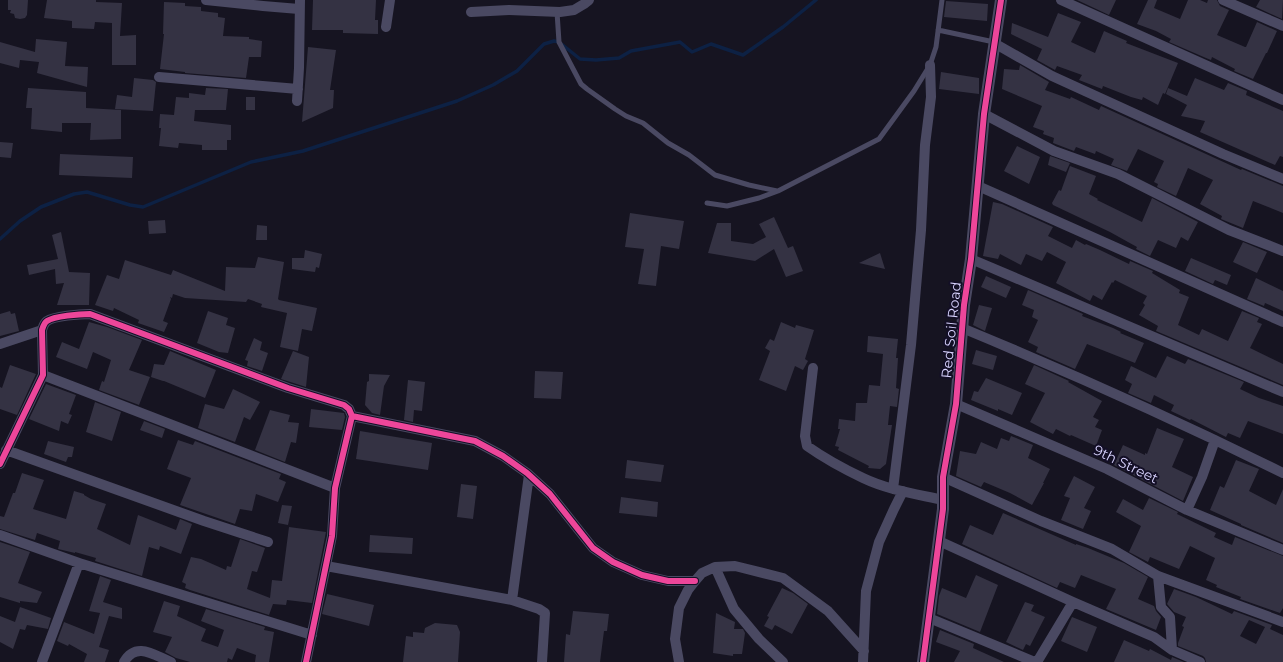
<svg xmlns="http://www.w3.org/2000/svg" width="1283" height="662" font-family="Montserrat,sans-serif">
<rect width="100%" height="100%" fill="#161421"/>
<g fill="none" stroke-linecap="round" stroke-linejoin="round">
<!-- stream -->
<path stroke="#0d2144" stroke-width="3.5" d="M0 239 20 221 41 207 74 194 87 192 130 205 143 207 251 162 303 151 457 101 493 85 517 71 544 44 554 41 559 42 580 59 596 60 619 58 631 51 680 42 692 52 711 44 743 55 783 27 816 0"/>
</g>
<!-- building -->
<path fill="#343243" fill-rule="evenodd" d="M8 0H28L27 15 25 18 20 19 15 18 14 14 10 13 11 10H8Z
M47 0H96V2L122 3 120 36 136 35V65H112V23L95 22 94 29 72 28V21L44 18Z
M313 0H376L375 20H378V34L343 33V30H312Z
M1077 0H1116L1109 15Z
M1148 0H1157L1154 8 1180 19 1188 0H1200L1207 3 1208 0H1217L1220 6 1229 10 1217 35 1245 47H1246L1257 22 1277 31 1267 53H1266L1253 79 1234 71 1235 69 1212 57 1211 60 1206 58 1169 42 1171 39 1156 31 1137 24Z
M1260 0H1283L1282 19 1256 7Z
M946 1 988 4 987 21 944 17Z
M164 2 185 3V6L201 7V11L218 13V17L225 18 223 36 249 37V39L262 41 261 57H249L246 78 185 73V72L160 69 164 34H163Z
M1058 13 1081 22 1071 42 1095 53 1104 31 1127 41 1126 43 1178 63 1165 94 1163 93 1158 105 1143 97 1142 100 1131 97 1103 86 1102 89 1079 80 1082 75 1057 66 1055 70 1037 60 1042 49 1011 34 1012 23 1048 37Z
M36 39 67 42 65 66 88 67 87 87 37 73 39 62 20 60 19 68 0 63V42L35 52Z
M308 47 336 50 330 90H334L333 108 302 122Z
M1020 65 1049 82 1045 90 1070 99 1071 97 1099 110 1101 106 1241 170 1242 169 1283 186V213L1253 201 1243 228 1221 219 1222 216 1200 204 1213 180 1188 168 1176 196 1157 187 1158 184 1154 182 1164 161 1138 149 1127 171 1111 165 1114 159 1096 151 1095 154 1076 147 1074 151 1053 143 1054 138 1043 134 1044 131 1033 127 1042 106 1002 89 1004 69 1019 70Z
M941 72 979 78V94L939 89Z
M134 78 153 80 156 82 153 111 115 109 117 95 132 97Z
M1195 78 1224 90 1228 83 1247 91 1246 95 1283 111V157L1280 156 1275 165 1200 132 1205 121 1181 116 1187 105 1166 94 1168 88 1187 96Z
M28 88 86 92V108L121 110V139L90 140 91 123H62V132L31 129 32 108H26Z
M206 88 228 89 226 110H195L194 121 231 125V140H227V150H202V145L179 143 178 148 159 146 161 128H159L160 114 174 115 176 97 189 98V93L205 95Z
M246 97H255V110H246Z
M0 142 13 143 11 158 0 157Z
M1017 146 1040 157 1029 184 1004 171Z
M60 154 133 157 132 178 59 175Z
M1050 156 1070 163 1066 172 1048 165Z
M1070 166 1096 176 1089 194 1098 199 1097 200 1142 222 1152 198 1198 222 1188 241 1181 237 1176 248 1158 240 1150 256 1136 249 1137 247 1110 232 1053 205 1052 203 1059 190 1061 191Z
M993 202 1002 204 1053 227 1048 236 1072 248 1076 240 1085 245 1086 244 1100 250 1129 264 1130 261 1153 271 1152 273 1180 290 1179 293 1189 297 1178 325 1199 335 1202 329 1228 341 1242 311 1259 318 1257 322 1262 324 1250 348 1283 364V385L1156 331 1158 326 1139 315 1145 305 1143 303 1147 296 1115 280 1113 283 1112 282 1102 300 1093 295 1090 301 1056 283 1066 262 1047 252 1042 261 1026 254 1021 265 1000 254 998 259 983 256Z
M630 213 684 221 679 249 661 246 656 286 638 284 644 249 625 247Z
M774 217 788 248 793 246 803 271 786 277 774 249 755 261 708 253 717 223H731V241L753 244 766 237 759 224Z
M165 220 166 233 149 234 148 221Z
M257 225 267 226V240H256Z
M61 232 69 272 90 273 89 305H57L64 283 56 284 55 269 29 275 27 265 58 259 52 235Z
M1243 242 1267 252 1257 273 1233 262Z
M305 250 322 254 319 268 316 267 315 272 292 269V258H304Z
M880 253 885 269 859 263Z
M258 257 284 262 278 299 279 300 317 308 312 331 302 329 298 351 280 347 287 313 261 307 262 304 248 299 246 302 185 298 173 294 172 298 170 297 171 299 163 321 168 323 164 332 138 323 139 320 114 308 113 311 95 305 107 275 119 279 125 260 171 275 173 270 225 291 226 267 255 268Z
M1191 258 1231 275 1227 285 1215 280 1213 284 1185 271Z
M986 276 1011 287 1006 298 981 287Z
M1256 278 1283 291V311L1265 303 1264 306 1247 299Z
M1028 290 1083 314 1082 316 1113 328 1121 332 1120 333 1144 343 1135 363 1087 344 1075 369 1036 352 1038 347 1028 342 1038 320 1032 317 1034 310 1022 305Z
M979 305 992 308 985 331 973 325Z
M10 311 11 314 15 313 19 331 0 336V314Z
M208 311 228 318 226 325 235 328 228 353 219 352 197 343Z
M89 322 107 327 142 340 129 370 150 377 139 405 99 390 102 381 104 382 111 360 93 352 87 369 56 357 62 342 79 349Z
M781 322 795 328 796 325 814 330 805 359 808 361 803 370 795 366 786 391 759 380 770 351 765 348 770 339 774 341Z
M868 336 898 339 896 358H898L896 388 899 389 897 407 890 406 888 425H892L886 464 880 469 868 468 869 466 838 450 839 447 835 446 840 429H838L839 419 855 421 856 403H867L869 385 880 386 883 354 867 352Z
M254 338 262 342 260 350 268 353 262 371 247 366 248 361 245 360Z
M976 350 997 356 993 370 972 364Z
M170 351 216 370 205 398 164 381H163L151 377 154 364 164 365Z
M293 351 309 357 306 387 281 379Z
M1167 356 1185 364 1188 359 1244 382 1240 389 1259 398 1283 406V434L1248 421 1240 438 1228 433 1226 437 1191 419 1190 420 1171 411 1174 405 1154 395 1151 403 1128 393 1132 384 1125 380 1131 366 1156 378Z
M10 365 36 374 17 415 0 409V387L2 388Z
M1034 365 1069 381 1068 382 1102 401 1093 417 1099 420 1095 427 1102 430 1096 446 1071 435 1070 436 1056 429 1053 434 1030 422 1045 393 1025 384Z
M535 371 563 372 561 399 534 398Z
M369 374 390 375 384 386 380 415 372 413 365 405 367 382 369 381Z
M986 378 1022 393 1012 415 998 409V411L971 400 974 391 978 392Z
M408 380 425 382 422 411 414 410 413 422 404 420Z
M46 384 76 395 69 414 72 415 68 424 61 421 59 431 29 419Z
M233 389 260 402 250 420 244 417 235 442 198 428 205 404 224 409Z
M95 402 121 412 112 441 86 432Z
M311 409 344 413 345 417 342 430 309 427Z
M270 410 290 415 288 422 299 423 296 443 291 442 285 462 255 450Z
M144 421 165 429 162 438 140 430Z
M1157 428 1184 439 1172 467 1193 477 1183 501 1114 465 1123 445 1145 455V453L1147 454Z
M360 431 432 443 428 470 356 459Z
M1011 436 1033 445 1028 458 1050 469 1043 483H1044L1032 505 1010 493 984 482 981 487 956 476 960 451 976 454 981 442 997 449 1001 438 1009 441Z
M178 440 193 445 195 441 281 474 279 479 286 482 278 502 256 494 252 511 240 509 235 524 180 505 191 478 167 469Z
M48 441 74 447 72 457H68L66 462 44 454Z
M627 460 664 465 661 482 625 478Z
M1236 460 1259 469 1249 491 1276 505 1283 489V543L1241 525V524L1210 510 1220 486 1224 488Z
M22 473 44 480 33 509 66 519 74 491 84 494V495L91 499 106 504 97 529 130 545 138 515 176 530 180 519 192 524 181 554 160 546 159 550 149 547 142 576 95 561 96 558 75 552V553L58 549 60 541 37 533 35 540 0 529V516L4 517 13 493H15Z
M1074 476 1095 487 1084 508 1091 511 1083 529 1061 520 1070 498 1064 496Z
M461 484 477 486 473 519 457 517Z
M621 497 658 502 657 517 619 513Z
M1149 498 1178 512 1177 514 1216 533 1214 537 1232 545 1235 537 1283 556V608L1280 613 1240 599 1241 597 1216 587 1217 585 1206 580 1215 558 1190 546 1179 569 1150 557 1148 562 1129 552 1141 526 1116 512 1123 499 1143 510Z
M282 505 292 506 288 525 278 523Z
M1003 513 1076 545V544L1088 548 1124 563 1148 577 1138 599 1154 606 1156 611 1161 617 1156 630 1106 609 1116 589 1081 575 1075 588 1060 582 1057 588 962 544 970 525 993 535Z
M289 527 326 532 312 603 287 600 286 605 273 604 269 615 190 590 185 588 186 584 182 582 191 557 201 559 226 570 227 566 231 567 240 539 265 548 257 572 252 571 247 589 270 598 272 580 282 581Z
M370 535 413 538 412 554 369 552Z
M0 542 30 552 18 583 42 592 37 603 20 601V603L0 597Z
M976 575 998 585 980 632 937 614 939 596 942 588 966 598Z
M100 576 111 580 103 602 122 608V619L109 616 99 647 109 650 105 662H84L87 654 69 644 68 646 57 641 64 622 94 634 100 613 89 611Z
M782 588 793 593 808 604 792 634 775 625 772 630 764 626 769 617 767 616Z
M1174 589 1196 597 1232 614 1234 611 1272 625 1270 629 1283 635V662H1206L1205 658 1203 656 1178 646V643L1184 627 1182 626 1186 617 1174 612 1167 604ZM1249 620 1265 627 1256 644 1240 636Z
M327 594 374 605 369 626 322 614Z
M164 601 180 606 177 616 206 629 201 641 218 647 224 630 201 621 206 609 265 627 264 630 274 632 269 662H255L256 655 237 648 232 660 228 658 227 662H190L176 658 165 652 172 637 153 632Z
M1025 602 1034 605 1031 611 1045 617 1030 646 1026 644 1023 650 1006 642Z
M20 607 51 618 48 629 27 625 25 630 20 629 13 649 0 642V616L15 622Z
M573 611 609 614 607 631H604L600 662H564L566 634 570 635Z
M716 613 735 622 734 629H743L745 633 742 654H733V656L713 653Z
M1072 617 1097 627 1087 652 1061 641Z
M435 623 457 625 460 632 458 662H403L406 636 413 637V632L424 633 425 628Z
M940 630 974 644 973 648 1004 662H954L960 651 936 642Z
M1124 640 1149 651 1150 649 1171 660 1172 657 1184 662H1114Z"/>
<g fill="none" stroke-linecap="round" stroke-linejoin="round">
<!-- service -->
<path stroke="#4a4962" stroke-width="5" d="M557 12 559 42 581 84 587 89 615 109 626 116 643 123 668 143 689 155 715 175 749 185 777 191
M938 30 994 42
M707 203 727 206 759 198 778 191 879 139 914 91 930 65 936 47 942 0"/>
<!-- minor -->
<path stroke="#4a4962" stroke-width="10" d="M206 0 263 6 299 9
M1061 0 1283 100
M1223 0 1283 26
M471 12 509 10 560 12 574 10 584 4 589 0
M386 27 390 0
M994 43 1052 76 1223 154 1283 179
M159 77 298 89
M297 101 299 68 300 0
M984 114 1054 151 1118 174 1229 230 1283 251
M978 186 1283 322
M971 259 1283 392
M962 328C1071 373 1178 421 1283 473
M0 344 42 330
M813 368 805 436 807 446C824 458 844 469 863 478 888 490 916 494 943 500
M43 375 335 488
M956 404 1107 469 1187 510 1283 550
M352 416 475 441 503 456 527 473 550 494 593 548 613 562 642 575 668 581H695
M6 450 204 521 268 542
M0 464 43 375 42 330C43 327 44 323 47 321 54 316 80 314 90 314L288 388 344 405 349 409 352 416 335 488 332 536 306 662
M943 477 1041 521 1112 549 1158 576 1283 622
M893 489 911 345 921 230 925 145 931 97 930 65
M1187 510 1202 477 1215 440
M0 535 79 563 312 635
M939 541 1073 602 1154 637 1172 650 1200 662
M326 566 512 600 529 475
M715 567 735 566 783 578 828 611 864 651
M1158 576 1161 607 1170 617 1172 650
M512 600 539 609 545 613 542 662
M929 618 1035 662
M42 662 79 563
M124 662C136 641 154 655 171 662
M679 662 675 639 679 608 688 590 695 581 702 573 715 567 734 609 759 639 783 662
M863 662 866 591 879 542 894 509 903 491
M1037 662 1073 602"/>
<!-- tertiary -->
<path stroke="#4a4962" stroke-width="12" d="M923 662 943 509V477L956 404 964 305 971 259 984 114 1001 0"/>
<defs>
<path id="cycleway" d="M352 416 475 441 503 456 527 473 550 494 593 548 613 562 642 575 668 581H695
M0 464 43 375 42 330C43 327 44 323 47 321 54 316 80 314 90 314L288 388 344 405 349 409 352 416 335 488 332 536 306 662
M923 662 943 509V477L956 404 964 305 971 259 984 114 1001 0"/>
</defs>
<!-- cycleway casing -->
<use href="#cycleway" stroke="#130f26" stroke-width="8"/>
<!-- cycleway -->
<use href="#cycleway" stroke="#ed469a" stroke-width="6"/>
</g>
<g text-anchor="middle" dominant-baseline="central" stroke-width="4" stroke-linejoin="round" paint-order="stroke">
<!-- street labels -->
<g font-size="14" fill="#d9d4ff" stroke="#130f26">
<text transform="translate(951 330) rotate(-84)">Red Soil Road</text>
<text transform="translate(1126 464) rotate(26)">9th Street</text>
</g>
</g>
</svg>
